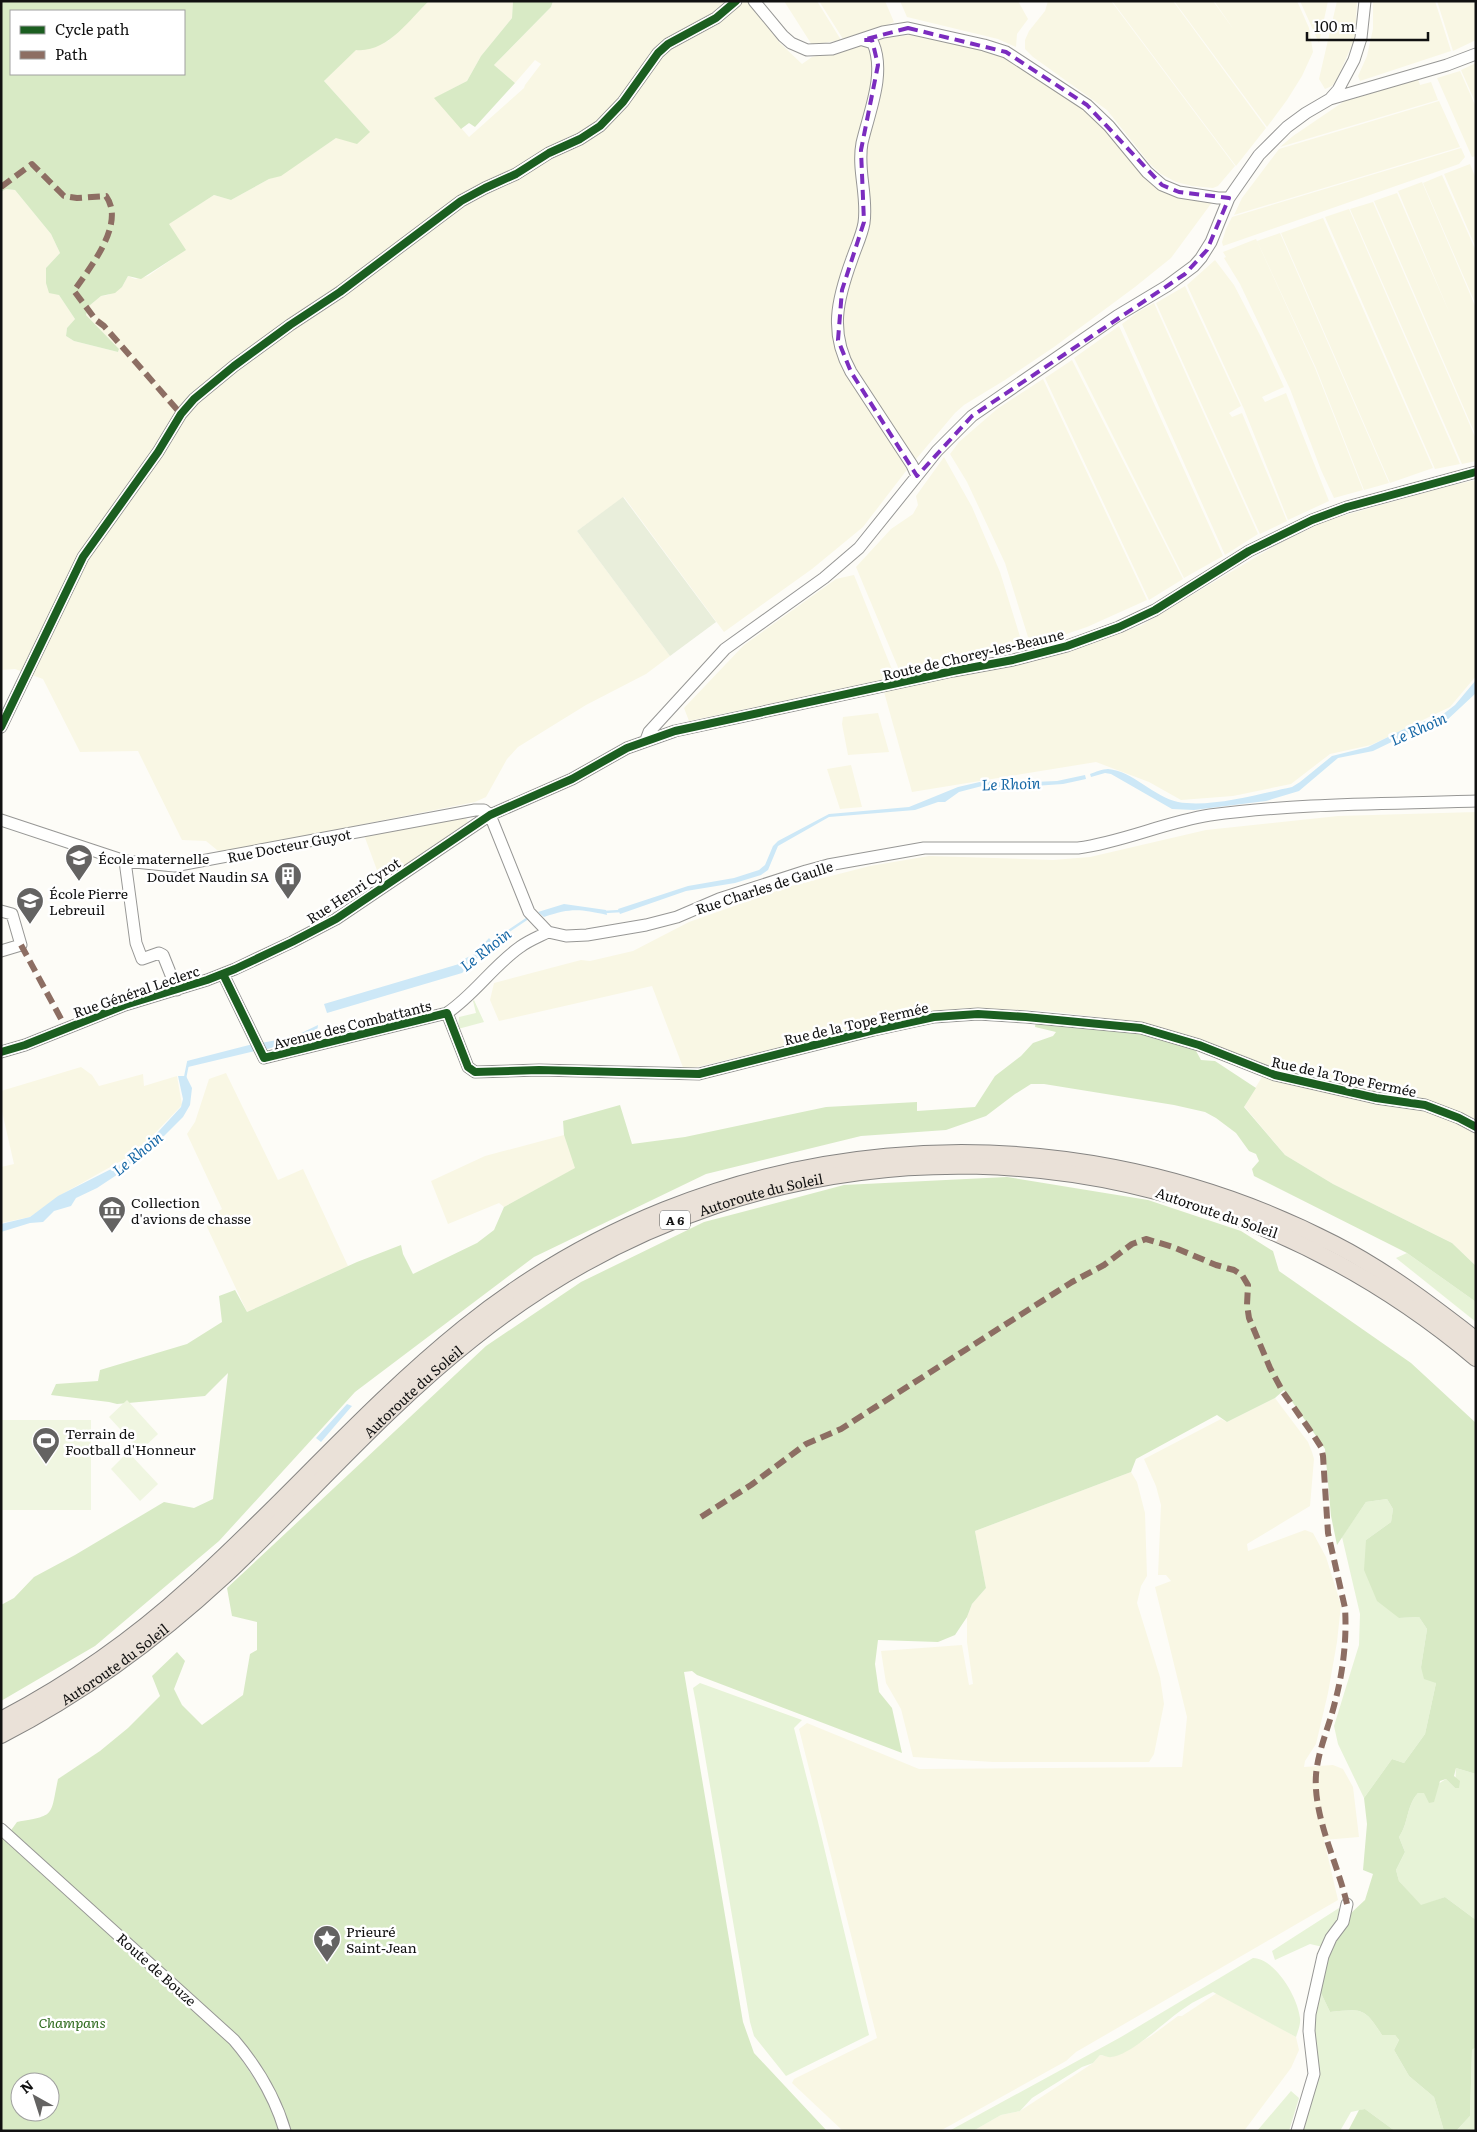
<svg xmlns="http://www.w3.org/2000/svg" width="1477" height="2132" font-family="Literata,serif">
<rect width="100%" height="100%" fill="#fdfcf7"/>
<!-- farmland -->
<path fill="#f9f7e4" d="M429 1H513L512 18 481 56 467 81 435 98 469 137 524 88 525 85 541 64 535 60 515 83 494 65 551 7 553 1H748L780 43 802 64 812 57 889 37 911 35 931 36 1001 54 1085 108 1105 127 1140 170 1213 201 1171 258 1135 287 1054 347 1005 380 964 405 955 413 906 471 863 527 812 569 724 632 624 497 577 531 670 656 646 674 586 705 518 747 507 759 486 797 475 802 224 852 217 850 206 841 182 840 138 751 80 752 43 679 15 669 1 670V192L6 189 15 190 51 234 60 253 46 268 59 295 75 319 67 328 66 336 74 341 118 352 119 349 86 315 89 306 101 296 108 295 122 287 128 276 135 279 148 276 185 250 168 224 214 195 231 200 269 179 281 175 336 138 369 131 324 81 356 49 388 41Z
M784 1H817L841 40 812 45Z
M819 1H885L894 22 879 29 843 39Z
M900 1H1018L1028 19 1017 34 1016 47 998 39 907 17Z
M1048 1H1111L1235 166 1218 186 1213 188 1192 186 1176 182 1161 174 1150 164 1107 110 1033 57 1025 49V40L1029 31 1045 11Z
M1112 1H1173L1266 128 1236 166Z
M1174 1H1213L1234 30 1214 1H1297L1309 28 1313 52 1302 76 1287 100 1250 50 1287 100 1267 127Z
M1300 1H1328L1319 43Z
M1337 1H1357L1355 38 1338 77 1332 86 1325 89 1319 79Z
M1373 1H1435L1451 51 1360 81 1358 76 1367 56 1373 29Z
M1437 1H1476V40L1453 51Z
M1476 63V104L1461 70Z
M1460 71 1476 107V156L1472 157 1437 78Z
M1418 79 1420 85 1431 82 1438 100 1280 147 1293 136 1346 100Z
M1439 101 1460 147 1234 215 1242 198 1279 149Z
M1461 148 1465 157 1459 164 1223 246 1222 242 1226 229 1232 217Z
M1470 164 1476 179V248L1444 174Z
M1442 175 1476 251V305L1423 183Z
M1422 182 1476 308V436L1374 201 1397 193 1450 314 1398 191Z
M1373 202 1476 439V461L1462 464 1350 209Z
M1349 209 1460 464 1435 469 1325 217Z
M1323 218 1433 468 1390 483 1281 233Z
M1280 233 1389 483 1364 490 1316 368 1257 241Z
M1256 239 1315 368 1363 490 1334 498 1321 470 1290 389 1240 284 1224 258 1226 257 1223 252Z
M1215 260 1234 285 1261 337 1284 387 1262 397 1265 402 1286 393 1329 501 1288 520 1244 409 1187 285Z
M1185 286 1241 406 1229 413 1232 417 1242 413 1287 521 1260 534 1156 303Z
M1154 303 1258 534 1225 555 1122 324 1138 312Z
M1119 326 1223 556 1184 578 1074 358Z
M1072 360 1183 579 1149 600 1045 378Z
M1043 379 1147 600 1087 627 1043 642H1037L1034 637 1030 639 1028 637 1005 563 967 482 950 454 959 442 997 409Z
M944 457 972 507 1000 572 1022 643 1021 646 900 672 856 567 891 529 913 514 918 505 916 496Z
M1476 480V676L1450 707 1371 745 1330 754 1291 784 1233 796 1181 800 1149 782 1096 762 912 792 884 692 1089 644 1140 626 1278 544 1325 521 1444 487Z
M854 575 895 677 689 721 684 708 744 645 836 579Z
M878 713 889 752 848 755 842 724 843 717Z
M851 765 862 807 840 809 827 769Z
M1476 812V1266L1452 1243 1333 1184 1285 1155 1244 1106 1267 1069 1186 1035 1097 1017 1048 1011 968 1008 925 1013 684 1070 652 986 499 1021 490 1000 494 983 581 960 590 961 633 951 689 922 788 887 870 866 929 856 1053 860 1090 857 1206 830 1338 816Z
M464 815 469 823 381 881 364 835Z
M81 1067 92 1075 99 1086 143 1074 144 1086 177 1076 182 1105 137 1152 64 1193 30 1217 1 1223V1167L14 1164 1 1107V1091Z
M226 1073 278 1180 303 1169 348 1266 247 1312 207 1227 208 1218 222 1209 187 1134 195 1122 209 1079Z
M564 1135 576 1168 504 1207 499 1203 448 1224 431 1181 485 1156Z
M1275 1398 1308 1442 1312 1452 1314 1459 1310 1506 1247 1544 1248 1551 1305 1530 1313 1533 1326 1557 1341 1605 1337 1642 1328 1693 1316 1744 1305 1761 1304 1767 1333 1765 1343 1769 1353 1787 1359 1837 1324 1840 1338 1900 1076 2052 1066 2061 940 2131H843L792 2083 794 2079 877 2038 799 1729 807 1723 919 1769 1182 1767 1187 1717 1155 1587 1171 1581 1166 1575H1158L1161 1505 1156 1486 1144 1459 1221 1419 1227 1422Z
M1131 1472 1137 1482 1145 1513 1147 1576 1141 1586 1137 1603 1160 1677 1164 1704 1154 1754 1149 1762H993L913 1757 901 1709 886 1683 881 1651 962 1645 969 1685 973 1684 967 1642V1617L972 1604 986 1588 975 1531Z
M1217 1993 1296 2037 1299 2050 1291 2068 1244 2131H973L1001 2115 1020 2111 1093 2063 1100 2055 1111 2057 1122 2053 1151 2036 1178 2016H1182Z"/>
<!-- green -->
<path fill="#e7f3d7" d="M474 1000 484 1022 458 1029 459 1017 476 1013 473 1001Z
M1407 1253 1476 1302V1322L1396 1258Z
M1387 1499 1393 1509 1391 1522 1366 1540 1399 1618 1419 1617 1427 1629 1421 1667 1436 1683 1425 1734 1404 1763 1392 1759 1364 1798 1338 1744 1334 1726 1359 1645 1360 1614 1342 1537 1366 1502Z
M700 1683 802 1720 794 1728 818 1822 869 2035 786 2076 754 2036 750 2022 696 1703 693 1688Z
M1456 1768 1476 1774V1920L1445 1897 1421 1906 1399 1881 1396 1870 1405 1852 1399 1837C1409 1823 1406 1806 1418 1793H1424L1446 1779 1455 1788Z
M1339 1908 1341 1913 1323 1947 1310 1944 1275 1960 1272 1951Z
M1253 1958C1276 1959 1298 1998 1300 2018 1301 2023 1298 2031 1296 2037L1213 1992C1204 1997 1194 2001 1186 2007 1168 2018 1131 2056 1111 2057 1108 2058 1103 2055 1100 2055L1093 2063 1082 2067 1032 2098 1020 2111 1001 2115 973 2131H949L1121 2037Z
M1320 1991 1330 2012C1362 2009 1364 2007 1382 2035H1395L1399 2040 1394 2050 1409 2076 1434 2097 1444 2131H1395L1365 2109 1351 2112 1340 2131H1302L1318 2072 1312 2021Z
M1476 2047V2131H1456L1470 2116 1472 2050Z
M1291 2091 1299 2098 1289 2131H1257Z"/>
<!-- forest -->
<path fill="#d8eac5" fill-rule="evenodd" d="M1 1H429C409 20 387 53 356 50L324 81 370 132 357 144 336 138 281 176 269 179 231 200 214 195 169 224 186 250 141 279 128 276 122 287 115 293 101 296 89 306 86 315 119 349 118 352 74 341 66 336 67 328 75 319 59 295 49 293 46 283V268L60 253 51 234 15 190 6 189 1 192ZM184 11V74H11V11Z
M513 1H553L551 7 494 65 515 83 475 127 469 123 461 129 434 98 467 81 481 56 512 18Z
M1036 1019 1137 1029 1195 1049 1201 1060 1215 1061 1256 1088 1244 1107 1285 1155 1333 1184 1452 1243 1476 1266V1302L1407 1253 1254 1176 1252 1169 1259 1161 1256 1154 1249 1151 1236 1133 1216 1118 1205 1112 1174 1105 1044 1084H1031L1015 1094 986 1116 946 1130 861 1136 706 1174 534 1257 355 1392 219 1541 95 1646 1 1701V1605L14 1598 34 1577 75 1555 164 1502 194 1508 213 1499 228 1373 205 1396 117 1404 109 1402 51 1395 56 1384 98 1381 100 1370 187 1344 222 1322 219 1296 235 1290 247 1312 357 1262 401 1245 403 1254 413 1274 477 1243 494 1230 504 1207 575 1168 564 1135 563 1121 620 1105 632 1144 685 1137 826 1107 917 1102V1111L975 1107 995 1076 1021 1056 1033 1043 1053 1036 1056 1032 1035 1027Z
M1007 1177 1148 1200 1241 1231 1273 1251 1279 1271 1411 1363 1476 1423V1774L1456 1768 1454 1776 1460 1781 1459 1788H1455L1446 1779 1440 1781 1434 1802 1429 1803 1424 1793H1418C1406 1806 1409 1823 1399 1837L1405 1852 1396 1870 1399 1881 1421 1905 1445 1897 1476 1920V2047L1472 2050 1470 2116 1456 2131H1444L1434 2097 1409 2076 1394 2050 1399 2040 1395 2035H1382C1364 2007 1362 2009 1330 2012L1320 1991 1327 1954 1351 1913 1365 1900 1373 1874 1363 1870 1367 1824 1364 1798 1392 1759 1404 1763 1425 1734 1436 1683 1424 1679 1421 1667 1427 1629 1419 1617 1399 1618 1377 1601 1364 1570 1366 1540 1391 1522 1393 1509 1387 1499 1366 1502 1337 1545 1331 1516 1325 1449 1284 1390 1275 1398 1227 1422 1217 1415 1136 1459 1131 1472 975 1531 986 1588 972 1604 967 1617 955 1635 938 1642 878 1640 875 1664 879 1692 892 1708 902 1753 697 1675 692 1671 684 1672 743 2022 754 2053 827 2131H290L246 2048 9 1833 17 1822C56 1815 50 1817 58 1779L100 1751 128 1728 160 1696 152 1676 177 1652 185 1661 174 1689 182 1705 202 1725 243 1695 250 1654 257 1650V1622L232 1616 227 1588 486 1346 581 1282 704 1222 844 1185Z
M1 1837 225 2038C248 2067 268 2096 280 2131H1ZM20 2082H50V2112H20Z
M1365 2109 1395 2131H1348L1359 2110Z"/>
<!-- cemetery -->
<path fill="#e9eedb" d="M623 497 716 622 670 656 577 531Z"/>
<!-- pitch -->
<path fill="#f0f6e1" d="M127 1400 158 1434 140 1451 109 1417Z
M1 1420H91V1510H1Z
M128 1452 158 1484 140 1501 111 1469Z"/>
<!-- water -->
<path fill="#cde8f7" d="M1476 680V693L1446 721 1406 735 1373 751 1338 758 1299 791 1266 801 1194 810 1172 809 1111 774 1105 773 1091 777 1090 774C1095 772 1103 769 1108 769 1133 771 1154 797 1178 802 1211 808 1259 794 1292 787L1300 782 1332 756 1368 747 1406 728 1442 715 1455 705Z
M1085 775 1086 779 1063 784 1006 788 982 786 959 792 945 802H938L915 810 829 817 778 846 768 870 761 875 735 883 686 891 620 914 618 909 688 886 734 878 759 870 765 865 773 846 778 841 829 814 909 807 958 787 984 781 1008 783 1057 781Z
M564 904 606 910 607 915C579 909 571 908 544 917L538 912Z
M489 938 493 943 462 973 327 1013 324 1004 459 964 466 958 475 954Z
M318 1025 317 1032 309 1037 264 1050 261 1043 293 1037Z
M253 1044 255 1051 188 1067 187 1061Z
M178 1076H186L192 1088 190 1105 183 1117 141 1159 97 1188 76 1198 71 1206 54 1211 43 1222 30 1223 1 1232V1224L30 1217 58 1196 123 1163 147 1144 181 1107 183 1099Z
M347 1404 352 1406 321 1442 316 1438Z"/>
<g fill="none" stroke-linecap="round" stroke-linejoin="round">
<!-- stream -->
<path stroke="#cde8f7" stroke-width="2.5" d="M604 912 621 911
M491 943 528 918
M185 1078 188 1063"/>
<defs>
<path id="minor" d="M754 1 783 36 791 43 807 50 832 49 883 32 908 28 984 45 1006 52 1087 105 1109 126 1147 172 1162 185 1179 192 1218 198H1229
M863 40 873 43C886 74 869 112 862 143 857 170 868 196 864 223 862 235 856 247 852 259 837 300 829 333 851 372L912 465 917 476
M1330 99 1447 65 1476 54
M1 727 83 557 158 452 181 414 194 399 234 366 290 325 340 292 461 201 485 188 516 174 549 153 580 139 600 126 623 102 658 53 668 44 716 18 736 1
M646 740 649 732 725 649 824 578 859 548 937 451 972 416 1117 316 1167 286 1194 266 1201 258 1211 242 1229 198 1259 155 1287 127 1306 113 1330 99 1338 90 1354 60 1361 38 1365 1
M490 815 529 912 548 932
M1 820 125 861 174 866 475 810H484L490 815
M125 861 136 943 142 959 159 953 163 955 177 990
M1 911 12 914 21 945 1 951
M548 932 566 936 587 935 646 925 677 917 719 899 806 871 828 865 924 848H1078C1123 842 1165 822 1210 815 1298 803 1388 804 1476 801
M223 974 264 1058 447 1013C474 995 493 966 520 947 528 941 538 937 548 932
M447 1013 468 1067 475 1072 539 1070 699 1074 874 1030 934 1017 978 1014 1026 1017 1141 1028 1199 1045 1275 1075 1376 1098 1425 1105 1459 1118 1476 1127
M1 1052 25 1045 125 1005 207 980 235 969 292 942 336 919 490 815 572 779 627 748 675 731 953 671 1013 660 1067 646 1119 627 1155 610 1249 551 1312 520 1347 507 1476 472
M1 1829 234 2040C257 2067 275 2097 285 2131
M1297 2131 1314 2074 1309 2031 1310 2014 1323 1956 1331 1938 1343 1922 1347 1904"/>
<g id="highway">
<path d="M1 1720C70 1684 133 1640 190 1588 284 1504 366 1407 464 1328 711 1128 1053 1099 1334 1244 1385 1270 1431 1305 1476 1340"/>
<path id="s1" d="M1 1735C83 1693 156 1639 224 1576 307 1498 382 1410 472 1339 772 1098 1183 1112 1476 1358"/>
</g>
</defs>
<!-- minor casing -->
<use href="#minor" stroke="#979795" stroke-width="13"/>
<!-- highway casing -->
<use href="#highway" stroke="#858482" stroke-width="18"/>
<!-- minor -->
<use href="#minor" stroke="#fffffe" stroke-width="11"/>
<!-- highway -->
<use href="#highway" stroke="#eae1d8" stroke-width="16"/>
<!-- quiet -->
<path stroke="#8d6e63" stroke-width="6" stroke-dasharray="12 6" stroke-linecap="butt" d="M1 187 32 164 64 196 77 198 106 196C126 224 90 267 74 291L96 320 104 326 181 414
M21 945 66 1028
M701 1517 751 1485 806 1444 841 1429 1072 1282 1104 1265 1132 1244 1146 1239 1173 1247 1216 1265 1234 1270 1242 1275 1248 1285 1247 1305 1249 1318 1270 1368 1283 1392 1314 1436 1321 1447 1323 1456 1328 1533 1345 1608C1347 1639 1343 1672 1335 1702 1329 1727 1318 1750 1316 1775 1313 1817 1338 1864 1347 1904"/>
<defs>
<path id="cycleway" d="M1 727 83 557 158 452 181 414 194 399 234 366 290 325 340 292 461 201 485 188 516 174 549 153 580 139 600 126 623 102 658 53 668 44 716 18 736 1
M223 974 264 1058 447 1013 468 1067 475 1072 539 1070 699 1074 874 1030 934 1017 978 1014 1026 1017 1141 1028 1199 1045 1275 1075 1376 1098 1425 1105 1459 1118 1476 1127
M1 1052 25 1045 125 1005 207 980 235 969 292 942 336 919 490 815 572 779 627 748 675 731 953 671 1013 660 1067 646 1119 627 1155 610 1249 551 1312 520 1347 507 1476 472"/>
</defs>
<!-- cycleway casing -->
<use href="#cycleway" stroke="#fff" stroke-width="11"/>
<!-- cycleway -->
<use href="#cycleway" stroke="#1b5e20" stroke-width="8"/>
</g>
<!-- marked area -->
<path fill="none" stroke="#7b2cbf" stroke-width="4" stroke-dasharray="10 6" stroke-linejoin="round" d="M908 28 1006 52 1087 105 1162 185 1179 192 1229 198 1207 250 1185 274 972 416 917 476 851 372 838 340 842 290 864 222 861 150 878 65 872 40H863Z"/>
<!-- icons -->
<defs>
<symbol id="school-pin" viewBox="-11 -11 22 30"><path d="M0 17L-7.5 6A9.5 9.5 0 1 1 7.5 6Z" fill="#646362" stroke="#fff"/><path d="M0-5L7-2L0 1L-7-2ZM-4 1L0 2.5L4 1V4Q0 6-4 4Z" fill="#fff"/></symbol>
<symbol id="building-pin" viewBox="-11 -11 22 30"><path d="M0 17L-7.5 6A9.5 9.5 0 1 1 7.5 6Z" fill="#646362" stroke="#fff"/><path d="M-4-6H4V6H1V3H-1V6H-4ZM-2.5-4.3h1.7v1.8h-1.7ZM.8-4.3h1.7v1.8H.8ZM-2.5-1h1.7V.8h-1.7ZM.8-1h1.7V.8H.8Z" fill="#fff"/></symbol>
<symbol id="museum-pin" viewBox="-11 -11 22 30"><path d="M0 17L-7.5 6A9.5 9.5 0 1 1 7.5 6Z" fill="#646362" stroke="#fff"/><path d="M0-6L6-3V-2H-6V-3ZM-5-1h2V3h-2ZM-1-1h2V3h-2ZM3-1h2V3H3ZM-6 4H6V6H-6Z" fill="#fff"/></symbol>
<symbol id="stadium-pin" viewBox="-11 -11 22 30"><path d="M0 17L-7.5 6A9.5 9.5 0 1 1 7.5 6Z" fill="#646362" stroke="#fff"/><path d="M0-5a6.5 5 0 1 0 0 10a6.5 5 0 1 0 0-10ZM-3.5-1.8h7v3.6h-7Z" fill="#fff"/></symbol>
<symbol id="sight-pin" viewBox="-11 -11 22 30"><path d="M0 17L-7.5 6A9.5 9.5 0 1 1 7.5 6Z" fill="#646362" stroke="#fff"/><path d="M0-6L1.8-2.2L6-1.7L2.9 1.2L3.7 5.4L0 3.3L-3.7 5.4L-2.9 1.2L-6-1.7L-1.8-2.2Z" fill="#fff"/></symbol>
</defs>
<g fill-rule="evenodd">
<use href="#school-pin" x="63" y="842" width="32" height="43"/>
<use href="#building-pin" x="272" y="860" width="32" height="43"/>
<use href="#school-pin" x="14" y="885" width="32" height="43"/>
<use href="#museum-pin" x="96" y="1194" width="32" height="43"/>
<use href="#stadium-pin" x="30" y="1425" width="32" height="43"/>
<use href="#sight-pin" x="311" y="1923" width="32" height="43"/>
</g>
<g text-anchor="middle" dominant-baseline="central" stroke-width="5" stroke-linejoin="round" paint-order="stroke">
<!-- shield labels -->
<rect fill="#fff" stroke="#585858" stroke-width="1" x="660" y="1210.5" width="30" height="19" rx="4"/>
<g font-size="12" font-weight="bold" fill="#111">
<text x="675" y="1220">A 6</text>
</g>
<!-- street labels -->
<g font-size="14" fill="#111" stroke="#fff">
<text transform="translate(973 654) rotate(-13)">Route de Chorey-les-Beaune</text>
<text transform="translate(289 845) rotate(-11)">Rue Docteur Guyot</text>
<text transform="translate(764 887) rotate(-18)">Rue Charles de Gaulle</text>
<text transform="translate(353 890) rotate(-33)">Rue Henri Cyrot</text>
<text transform="translate(136 991) rotate(-19)">Rue Général Leclerc</text>
<text transform="translate(856 1023) rotate(-13)">Rue de la Tope Fermée</text>
<text transform="translate(352 1024) rotate(-14)">Avenue des Combattants</text>
<text transform="translate(1344 1076) rotate(12)">Rue de la Tope Fermée</text>
<text stroke="none"><textPath href="#s1" startOffset="944">Autoroute du Soleil</textPath></text>
<text transform="translate(1217 1212) rotate(19)">Autoroute du Soleil</text>
<text stroke="none"><textPath href="#s1" startOffset="539">Autoroute du Soleil</textPath></text>
<text stroke="none"><textPath href="#s1" startOffset="134">Autoroute du Soleil</textPath></text>
<text transform="translate(157 1969) rotate(42)">Route de Bouze</text>
</g>
<!-- poi labels -->
<g font-size="14" fill="#111" stroke="#fff" text-anchor="start">
<text x="98" y="858">École maternelle</text>
<text x="269" y="876" text-anchor="end">Doudet Naudin SA</text>
<text x="49" y="893">École Pierre<tspan x="49" dy="16">Lebreuil</tspan></text>
<text x="131" y="1202">Collection<tspan x="131" dy="16">d'avions de chasse</tspan></text>
<text x="65" y="1433">Terrain de<tspan x="65" dy="16">Football d'Honneur</tspan></text>
<text x="346" y="1931">Prieuré<tspan x="346" dy="16">Saint-Jean</tspan></text>
</g>
<!-- park labels -->
<g font-size="14" font-style="italic" fill="#2f6b1f" stroke="#fff">
<text x="72" y="2022">Champans</text>
</g>
<!-- water labels -->
<g font-size="15" font-style="italic" fill="#1768a6" stroke="#fff">
<text transform="translate(1418 728) rotate(-24)">Le Rhoin</text>
<text transform="translate(1011 783) rotate(-2)">Le Rhoin</text>
<text transform="translate(485 949) rotate(-38)">Le Rhoin</text>
<text transform="translate(137 1153) rotate(-39)">Le Rhoin</text>
</g>
</g>
<!-- border -->
<rect width="1477" height="2132" fill="none" stroke="#111111" stroke-width="5"/>
<!-- legend -->
<rect x="10" y="10" width="175" height="65" fill="#ffffff" stroke="#a0a0a0"/>
<rect x="20" y="26" width="25" height="8" fill="#1b5e20" stroke="#a0a0a0"/>
<text x="55" y="35" font-size="15" fill="#111111">Cycle path</text>
<rect x="20" y="51" width="25" height="8" fill="#8d6e63" stroke="#a0a0a0"/>
<text x="55" y="60" font-size="15" fill="#111111">Path</text>
<!-- north arrow -->
<g transform="translate(35 2097) rotate(321)"><circle r="24" fill="#ffffff" stroke="#a0a0a0"/>
<path d="M0-4L9 19L0 12L-9 19Z" fill="#646362"/>
<text y="-8" font-size="14" font-weight="bold" text-anchor="middle" fill="#111111">N</text>
</g>
<!-- scale -->
<path d="M1307 32v8h121v-8" fill="none" stroke="#111111" stroke-width="2.5"/>
<text x="1314" y="32" font-size="15" fill="#111111" stroke="#ffffff" stroke-width="4" paint-order="stroke">100 m</text>
</svg>
